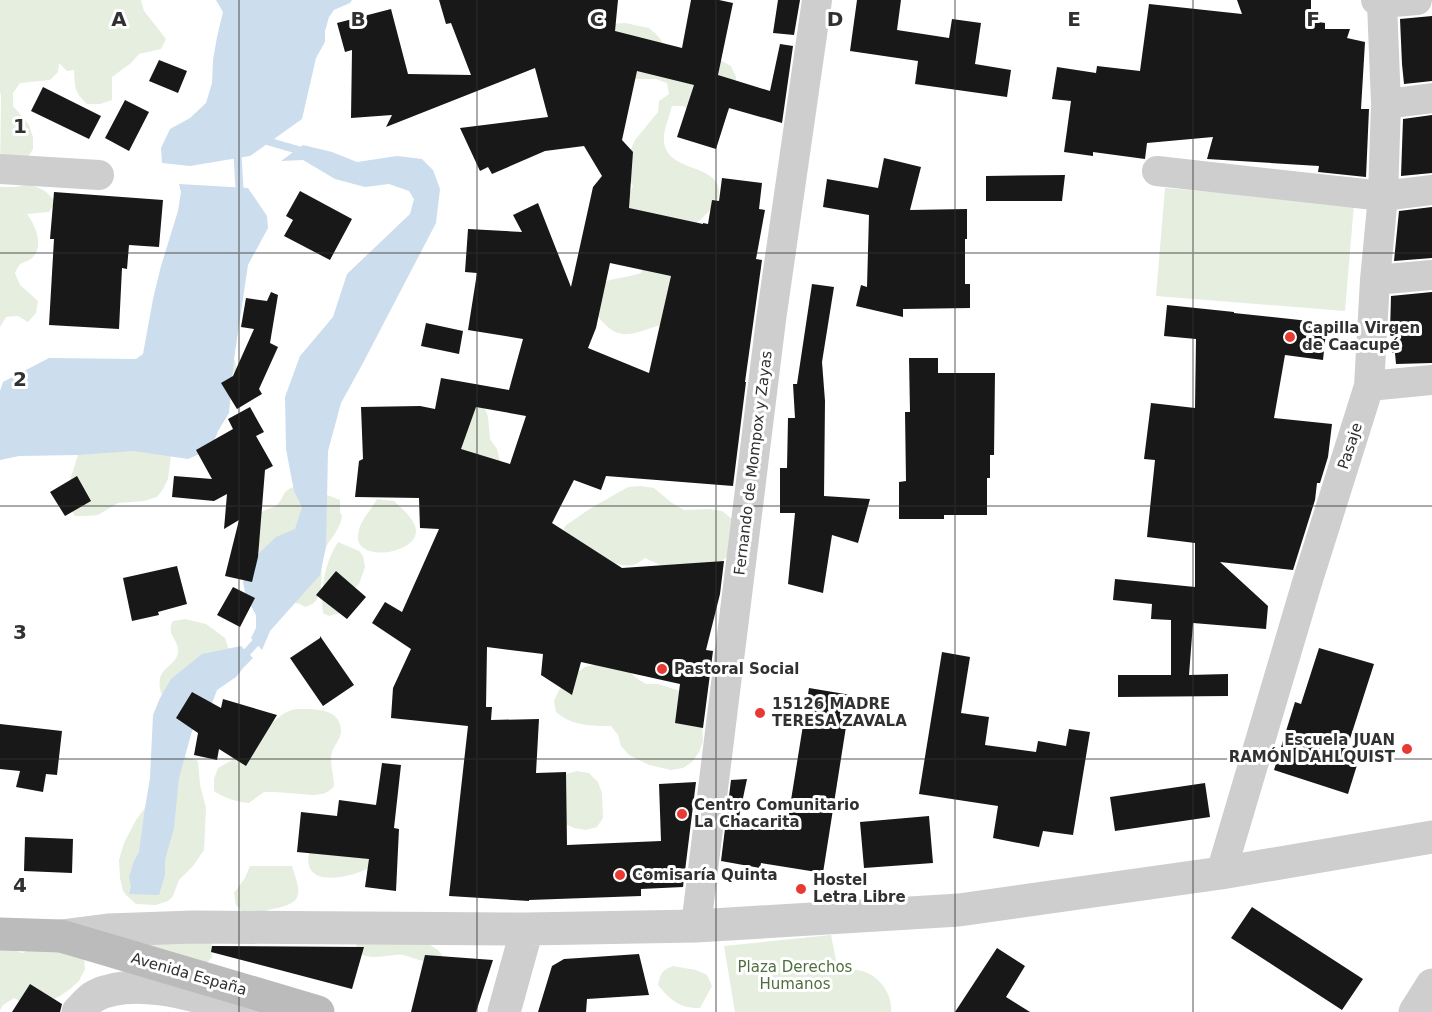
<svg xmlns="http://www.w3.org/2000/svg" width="1432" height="1012" font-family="'DejaVu Sans',sans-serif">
<rect width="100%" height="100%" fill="#fff"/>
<!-- green -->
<path fill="#e5eedf" d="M0 0H141L144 11 166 39 161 49 139 54 131 63 112 77V100L100 104H87C74 92 75 87 74 70L67 71 59 63 58 72 50 80 20 83 13 93V106L29 125 33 137V149L26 160 0 177 1 97 0 91Z
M625 23 649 28 659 37 671 57 720 60 731 66 736 77 735 101 729 111 718 115 694 112 683 106H672C669 118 663 130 664 142 667 172 718 164 719 191 719 208 701 216 693 228 689 235 688 247 686 255 681 278 676 300 671 323 637 328 623 350 596 314L604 282C617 277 627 278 641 273L654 237 628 210V197L633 186 625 173 626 161 635 140 658 112 659 101 669 94 667 83 656 79H620L611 24Z
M27 185C41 187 48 191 55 203L49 212 27 214C35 225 45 246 32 258 22 266 22 258 15 273L20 285 38 301 36 313 28 322 18 316 6 317 0 327V187H15Z
M1165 188 1354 204 1345 311 1156 296Z
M233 354 237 370 197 401 171 455 168 479 163 489 157 497 144 501 118 503 98 515 86 516H75L68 505 70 480 78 455 71 444Z
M474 405H483L488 416 490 439 497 449 501 466 493 474 453 443Z
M641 486 654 488 672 503 684 510 709 509 722 511 732 519 731 553 722 561 667 568 645 558C641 561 637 564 633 565 613 569 579 546 561 537L565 526 591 508 628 487Z
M294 487 327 495 340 500V513L342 515C341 529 331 537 325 549 316 566 331 601 305 607L300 604 270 598 261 555 250 541 259 513C264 510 273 508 277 505 285 497 281 491 294 487Z
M377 499 394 501C400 507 409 514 413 522 432 552 354 566 358 535 360 519 370 513 377 499Z
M338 542 359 551 363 556 365 567 359 584 350 592 341 613 329 616 323 613C320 589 325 562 338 542Z
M185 619 206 624 225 638 229 650 165 698 161 693C160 689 159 684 160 679 162 667 177 664 178 652 179 639 165 635 173 621Z
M599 664 628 670 636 678 646 684H658L680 691 702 718 703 741 699 752 692 762 683 768 671 770 649 765 629 755 621 746 618 735 611 726C591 726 572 726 556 712L554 701 559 690 566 681 585 667Z
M296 709C312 709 341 707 341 731 341 739 334 745 332 752 329 762 334 775 334 786 329 793 321 795 312 795L275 792H264L249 803C237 802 224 798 214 791V779L218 768 234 759V754C245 745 257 737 268 727 277 719 284 711 296 709Z
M181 756 193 759 198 761 200 785 206 808 204 850 193 866 179 880 173 896 168 901 156 905 136 904 127 896 123 891 120 878 119 860 124 843 136 820 145 808 154 800Z
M577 771 589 773 598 782 602 793 603 818 597 827 586 830 574 828 554 819 557 781 566 774Z
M316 838 371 851 370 867C358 875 315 887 309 866 306 856 312 846 316 838Z
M250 866H292C301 893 305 903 272 909 260 912 258 915 244 914L236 905 234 893 245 878Z
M146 933 211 940 212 957 208 962 202 964 153 962Z
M831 935 838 970C845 970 855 969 862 971 880 976 893 995 891 1012H735L724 946Z
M42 941 84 956 85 969 79 981 70 989 60 996 49 1001 24 1003 14 998 3 1005 0 1010V944L12 950 23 953Z
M356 941 427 943 438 950 442 955 440 961C432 961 424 962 416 959 412 958 408 956 403 955 389 953 356 967 356 941Z
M673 966 696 970 707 975 712 986 700 1008C679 1008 671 1001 658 985 661 973 661 971 673 966Z"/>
<!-- water -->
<path fill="#ccdded" d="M216 0H352L350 3 334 10 329 17 325 31V42L316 58 302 119 250 156 190 166 162 163 161 148 170 129 190 118 206 103 212 83 213 60 217 37 223 12Z
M303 145 332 152 357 162 397 156 422 159 433 170 440 189 436 223 363 363 341 403 328 451 326 547 320 575 270 631 262 650 251 638 256 628V615L246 597 243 582 256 556 276 537 295 529 302 507 294 491 286 449 285 397 300 356 333 317 347 274 410 214 414 199 409 191 389 184 365 187 335 179 303 160 281 161Z
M179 184 248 188 267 216 268 228 248 265 234 359 229 413 218 431 211 449 188 459 134 451 78 455 19 456 0 460V391L3 382 49 358 136 359 143 354 153 299 161 266 178 211 181 192Z
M241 646 253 658 244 667 236 677 217 690 211 706 192 731 179 778 174 828 165 860V875L159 895 129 894 131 886 129 877 134 861 139 852 145 808 150 778 153 715 160 698 171 679 202 654Z"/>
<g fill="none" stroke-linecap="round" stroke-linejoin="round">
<!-- stream -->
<path stroke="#ccdded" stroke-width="8" d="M260 139 305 152
M237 147 240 197
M241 659 258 640 260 633"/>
</g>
<!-- building -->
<path fill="#181818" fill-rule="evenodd" d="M439 0H618L615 31 682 48 691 0H719L733 3 718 75 770 91 780 44 793 46 782 123 729 108 716 149 677 137 694 85 637 71 622 140 633 152 629 208 703 224V223L708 224 712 200 719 201 722 178 762 183 759 209 765 210 756 259 762 260 745 382H746L733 486 606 476 601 490 574 480 552 523 622 568 724 561 720 594 706 650 713 651 703 728 675 723 680 684 581 662 572 695 541 675 543 654 487 647 486 707H492L491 720 539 719 536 773 566 772 567 845 661 841 659 784 696 782 683 887 641 889V896L529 900V901L449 896 468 726 391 718 393 688 411 649 372 623 385 602 402 612 439 529 420 528 419 498 355 497 359 461 363 459 361 407 420 406 435 409 441 378 509 390 523 339 468 330 477 273 465 272 468 229 522 232 513 215 538 203 571 287 593 187 602 176 584 146 545 151 492 174 488 167 480 171 460 128 548 117 535 68 386 127 392 115 351 118 352 50 345 52 337 23 391 9 408 74 471 75 451 23 446 24ZM610 263 671 276 649 373 588 348 596 328ZM476 407 526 416 510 464 461 449Z
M778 0H800L794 35 773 33Z
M857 0H901L897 30 949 38 952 19 981 23 975 64 1011 70 1007 97 915 84 918 61 850 51Z
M1237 0H1311V21L1325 23V29H1350L1347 38 1365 42 1361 109H1369L1366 177 1318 172 1319 166 1207 159 1213 137 1147 143 1145 159 1093 152V156L1064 152 1071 101 1052 99 1057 67 1096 73 1097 66 1140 71 1149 4 1242 14Z
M1432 16V81L1404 84 1402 64 1400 19Z
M159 60 187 71 178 93 149 81Z
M43 87 101 116 89 139 31 111Z
M125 100 149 112 129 151 105 138Z
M1432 115V173L1401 176 1403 119Z
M884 158 921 167 910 210 967 209V239H965V284H970V308L903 309V317L856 306 861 285 867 287 869 215 823 207 827 179 878 188Z
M1065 175 1062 201H986V176Z
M300 191 352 219 330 260 284 236 293 220 286 216Z
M54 192 163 200 159 247 129 245 127 269 122 268 119 329 49 325 54 239H50Z
M1432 207V258L1394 261 1399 211Z
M812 284 834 287 822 362 825 401 824 496 870 499 858 543 832 535 823 593 788 584 795 513H780V468H787L788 418H795L793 384H797Z
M271 292 278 295 270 343 278 347 259 389 262 394 237 409 221 383 233 376 254 329 241 327 246 298 267 301Z
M1432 292V363L1396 364 1395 353H1392L1391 333H1390L1391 296Z
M1167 305 1234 312V313L1327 323 1323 360 1285 355 1274 418 1332 424 1328 457 1320 483H1317L1315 500 1293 570 1220 562 1268 606 1266 629 1193 623 1189 675 1228 674V696L1118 697V675H1171V620L1151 619 1152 604 1113 600 1115 579 1195 587V543L1147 537 1155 460 1144 459 1151 403 1195 408 1196 339 1164 336Z
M426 323 463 331 459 354 421 346Z
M909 358H938V373H995L994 455H990V478H987V515H944V519H899V482L906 481 905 412H910Z
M250 407 264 432 256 436 273 466 265 470 258 557 252 582 225 576 239 520 224 529 227 494 214 501 172 497 174 476 212 479 196 450 233 429 228 419Z
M77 476 91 501 65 516 50 492Z
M177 566 187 604 158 612 159 615 132 621 123 578Z
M336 571 366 597 347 619 316 595Z
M233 587 255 598 240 627 217 615Z
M320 636 354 685 323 706 290 658 320 638Z
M1319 648 1374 664 1348 745 1362 749 1348 794 1274 770 1295 702 1301 704Z
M942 652 970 657 961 713 989 717 985 745 1036 752 1038 741 1066 746 1069 729 1090 732 1073 835 1043 831 1039 847 993 838 998 806 919 794Z
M809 688 851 695 823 873 761 863 760 868 721 861 731 780 747 779 739 817 787 825Z
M192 692 221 708 223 699 277 715 246 766 219 749 217 760 194 755 198 733 176 718Z
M0 724 62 731 57 775 46 774 43 792 16 787 20 771 0 769Z
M382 763 401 765 394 828 399 829 396 891 365 887 369 859 297 852 301 812 337 816 339 800 376 805Z
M1205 783 1210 817 1115 831 1110 797Z
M929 816 933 863 864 868 860 822Z
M25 837 73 839 72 873 24 871Z
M1252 907 1363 979 1342 1010 1231 938Z
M212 946 364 947 352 989 211 952Z
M997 948 1025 966 1006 997 1030 1012H955Z
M639 954 649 995 587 999 586 1012H538L552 966 564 959Z
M425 955 493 960 476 1012H411Z
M30 984 62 1004 60 1012H12Z"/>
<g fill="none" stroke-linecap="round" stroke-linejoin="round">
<!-- minor -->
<path stroke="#cecece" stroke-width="30" d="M1376 0 1382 3 1417 0
M1386 104 1432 98
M0 169 99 175
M1157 171 1383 196 1432 190
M1375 280 1432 275
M1369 386 1432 380
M1221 873 1306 586 1369 386 1375 280 1383 196 1386 104 1382 3
M696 926 771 320 817 0"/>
<!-- tertiary -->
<path stroke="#cecece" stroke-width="33" d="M61 936 108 930 193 927 527 929 696 926 959 910 1221 873 1432 837
M78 1012C83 1007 89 999 95 996 137 973 212 1001 255 1012
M504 1012 527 929
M1415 1012 1432 985"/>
<!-- secondary -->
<path stroke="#bbb" stroke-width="33" d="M0 934 61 936 318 1012"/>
</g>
<!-- grid -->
<path fill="none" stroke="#313131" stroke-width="1.5" stroke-opacity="0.55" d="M239 0V1012M477 0V1012M716 0V1012M955 0V1012M1193 0V1012M0 253H1432M0 506H1432M0 759H1432"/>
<!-- markers -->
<g fill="#e83a33" stroke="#fff" stroke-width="2">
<circle cx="1290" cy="337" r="6"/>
<circle cx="662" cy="669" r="6"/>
<circle cx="760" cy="713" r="6"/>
<circle cx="1407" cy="749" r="6"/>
<circle cx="682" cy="814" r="6"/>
<circle cx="620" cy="875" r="6"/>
<circle cx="801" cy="889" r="6"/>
</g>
<g text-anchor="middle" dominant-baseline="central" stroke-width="6" stroke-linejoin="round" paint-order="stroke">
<!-- poi labels -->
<g font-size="15" font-weight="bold" fill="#313131" stroke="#fff" text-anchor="start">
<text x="1302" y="328">Capilla Virgen<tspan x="1302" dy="17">de Caacupé</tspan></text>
<text x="674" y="669">Pastoral Social</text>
<text x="772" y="704">15126 MADRE<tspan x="772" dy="17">TERESA ZAVALA</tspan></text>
<text x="1395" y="740" text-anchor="end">Escuela JUAN<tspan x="1395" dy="17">RAMÓN DAHLQUIST</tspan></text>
<text x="694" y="805">Centro Comunitario<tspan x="694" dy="17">La Chacarita</tspan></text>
<text x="632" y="875">Comisaría Quinta</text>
<text x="813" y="880">Hostel<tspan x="813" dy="17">Letra Libre</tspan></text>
</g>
<!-- street labels -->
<g font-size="15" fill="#313131" stroke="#fff">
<text transform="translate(1350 446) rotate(-72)">Pasaje</text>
<text transform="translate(753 463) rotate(-83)">Fernando de Mompox y Zayas</text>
<text transform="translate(189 974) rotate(16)">Avenida España</text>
</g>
<!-- park labels -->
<g font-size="15" fill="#4f6e3d" stroke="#fff">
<text x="795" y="967">Plaza Derechos<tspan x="795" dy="17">Humanos</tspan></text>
</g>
</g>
<g font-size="20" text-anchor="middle" font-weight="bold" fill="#313131" stroke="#fff" stroke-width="6" stroke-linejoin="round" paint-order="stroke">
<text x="119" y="26">A</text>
<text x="358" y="26">B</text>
<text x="597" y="26">C</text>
<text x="835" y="26">D</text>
<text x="1074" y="26">E</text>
<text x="1313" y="26">F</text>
<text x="20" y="133">1</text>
<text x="20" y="386">2</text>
<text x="20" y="639">3</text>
<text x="20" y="892">4</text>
</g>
</svg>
